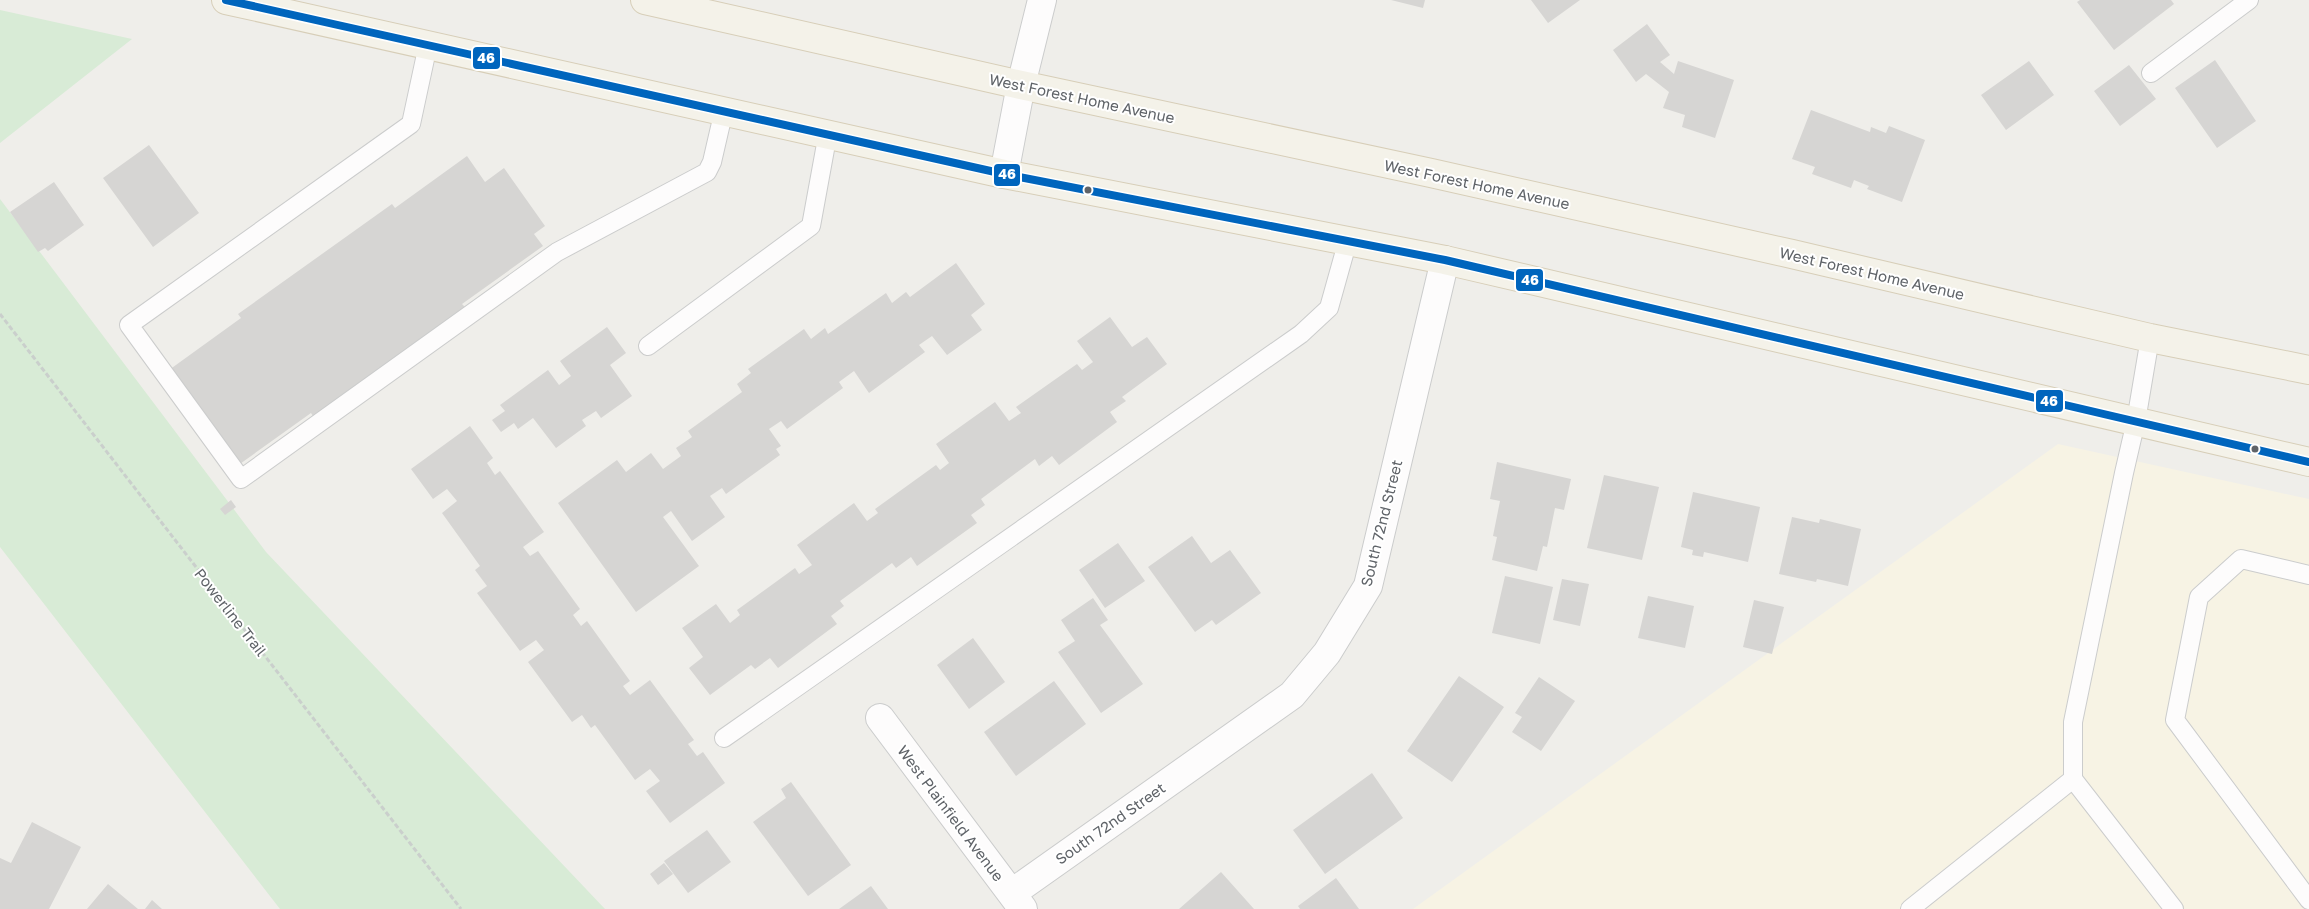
<svg xmlns="http://www.w3.org/2000/svg" width="2309" height="909" font-family="'Golos Text',sans-serif">
<rect width="100%" height="100%" fill="#efeeea"/>
<!-- commercial -->
<path fill="#f7f3e4" d="M2058 444 2309 499V909H1413Z"/>
<!-- green -->
<path fill="#d8ebd6" d="M0 10 132 39 0 143Z
M0 199 266 552 605 909H280L0 547Z"/>
<!-- building -->
<path fill="#d6d5d3" d="M1391 0H1425L1423 8Z
M1531 0H1580L1548 23Z
M2080 0H2171L2174 4 2114 50 2077 2Z
M1647 24 1670 55 1660 62 1674 74 1678 61 1734 80 1715 138 1682 127 1685 115 1663 108 1669 92 1646 74 1636 82 1613 50Z
M2215 60 2256 121 2217 148 2175 88Z
M2029 61 2054 95 2006 130 1981 95Z
M2129 65 2156 99 2120 126 2094 91Z
M1811 110 1870 132 1871 127 1886 133 1889 126 1925 140 1902 202 1867 189 1869 186 1854 180 1851 188 1812 174 1815 167 1792 159Z
M149 145 199 213 153 247 103 178Z
M467 156 485 182 504 168 545 226 534 234 543 246 462 304 465 307 313 416 311 413 237 466 169 370 241 318 238 314 392 204 395 208Z
M54 182 84 225 48 251 45 248 38 252 10 212Z
M956 263 985 304 971 315 982 330 947 355 932 336 919 345 925 352 869 393 854 371 839 382 843 388 787 429 781 421 769 429 781 446 776 449 780 455 726 494 722 488 710 496 725 517 692 541 671 511 663 517 699 566 636 612 558 503 617 460 626 472 651 453 663 469 681 456 676 448 692 437 688 431 742 392 737 384 751 373 748 369 804 329 811 339 825 328 828 334 886 293 892 303 906 292 910 297Z
M1110 317 1132 347 1147 337 1167 364 1122 397 1126 401 1110 412 1117 422 1059 465 1052 456 1039 466 1035 459 981 499 985 505 971 515 977 523 917 566 911 557 896 568 892 563 840 601 844 606 831 616 837 624 778 668 770 658 755 669 751 665 710 695 689 668 703 657 682 628 716 604 730 623 740 615 737 610 795 568 799 574 812 565 797 545 854 503 867 521 878 513 875 509 936 465 940 470 949 463 936 444 995 402 1009 421 1021 413 1016 407 1077 364 1082 370 1093 362 1077 341Z
M607 327 626 353 610 365 632 396 601 418 596 411 582 420 586 426 556 448 533 418 518 429 514 423 501 432 492 420 505 411 500 405 548 370 559 385 571 376 560 361Z
M470 426 493 458 487 463 495 475 500 471 544 532 523 547 530 556 538 551 580 609 573 615 581 626 587 621 630 681 623 686 630 695 650 680 694 740 688 744 697 756 703 752 725 783 670 823 646 791 660 781 650 769 635 780 595 725 591 728 582 715 572 722 528 662 544 650 536 640 520 651 477 593 487 586 475 570 480 566 442 513 457 501 447 489 433 499 411 469Z
M1497 462 1571 479 1564 510 1555 508 1547 547 1543 546 1537 571 1492 560 1497 537 1493 536 1500 501 1490 499Z
M1604 475 1659 487 1642 560 1587 548Z
M1693 492 1760 507 1748 562 1704 552 1703 557 1692 555 1693 550 1681 547Z
M231 500 236 507 225 515 220 509Z
M1792 517 1819 523 1820 519 1861 529 1848 586 1817 579 1816 582 1779 574Z
M1192 536 1211 563 1230 550 1261 593 1216 625 1212 620 1195 632 1148 567Z
M1118 543 1145 581 1105 608 1079 570Z
M1505 576 1553 587 1540 644 1492 633Z
M1562 579 1589 584 1580 626 1553 620Z
M1648 596 1694 606 1685 648 1638 638Z
M1093 598 1108 620 1100 625 1143 684 1101 713 1058 652 1075 641 1061 620Z
M1754 600 1784 607 1772 654 1743 647Z
M973 638 1005 682 969 709 937 665Z
M1459 676 1504 707 1452 782 1407 751Z
M1539 677 1575 701 1541 751 1512 732 1522 717 1515 713Z
M1054 681 1086 724 1016 776 984 732Z
M1372 773 1403 818 1325 874 1293 830Z
M791 782 851 865 808 896 753 822 786 798 781 789Z
M32 822 81 847 49 909H0V858L11 863Z
M707 830 731 862 688 893 664 861Z
M664 863 673 874 658 885 650 874Z
M1221 872 1254 909H1179Z
M1336 878 1359 909H1300L1298 906Z
M108 884 138 909H87Z
M871 886 888 909H839Z
M152 900 162 909H145Z"/>
<g fill="none" stroke-linecap="round" stroke-linejoin="round">
<defs>
<path id="lane" d="M428 45 411 124 129 325 241 479 557 252 707 172 712 162 724 110
M2151 73 2249 0
M648 346 811 226 828 133
M2309 575 2241 559 2199 597 2175 720 2309 900
M724 738 1301 334 1329 308 1348 240
M2073 779 2174 909
M1910 909 2073 779V722L2124 473 2136 421 2150 338"/>
<path id="street" d="M1004 174 1021 85 1042 0
M880 718 1023 909
M1012 893 1292 695 1327 653 1368 586 1445 260"/>
<path id="primary" d="M226 0 1004 174 1445 260 2309 462
M645 0 1021 85 1431 173 1792 254 2150 338 2309 370"/>
</defs>
<!-- lane casing -->
<use href="#lane" stroke="#cbcccc" stroke-width="20"/>
<!-- street casing -->
<use href="#street" stroke="#cbcccc" stroke-width="30"/>
<!-- primary casing -->
<use href="#primary" stroke="#d7ceb8" stroke-width="30"/>
<!-- path -->
<path stroke="#cacfcc" stroke-width="3" stroke-dasharray="5 2.5" stroke-linecap="butt" d="M0 314 461 909"/>
<!-- lane -->
<use href="#lane" stroke="#fdfcfc" stroke-width="18"/>
<!-- street -->
<use href="#street" stroke="#fdfcfc" stroke-width="28"/>
<!-- primary -->
<use href="#primary" stroke="#f4f2e9" stroke-width="28"/>
<defs>
<path id="bus-1" d="M226 0 1004 174 1445 260 2309 462"/>
</defs>
<!-- bus-1 casing -->
<use href="#bus-1" stroke="#fff" stroke-width="11"/>
<!-- bus-1 -->
<use href="#bus-1" stroke="#0065bd" stroke-width="8"/>
</g>
<!-- markers -->
<g fill="#5f6368" stroke="#fff" stroke-width="2">
<circle cx="1088" cy="190" r="4.5"/>
<circle cx="2255" cy="449" r="4.5"/>
</g>
<g text-anchor="middle" dominant-baseline="central" stroke-width="4" stroke-linejoin="round" paint-order="stroke">
<!-- street labels -->
<g font-size="15" fill="#5f6368" stroke="#fff">
<text transform="translate(1082 98) rotate(12)">West Forest Home Avenue</text>
<text transform="translate(1477 184) rotate(12)">West Forest Home Avenue</text>
<text transform="translate(1872 273) rotate(13)">West Forest Home Avenue</text>
<text transform="translate(1381 523) rotate(-76)">South 72nd Street</text>
<text transform="translate(231 612) rotate(52)">Powerline Trail</text>
<text transform="translate(951 813) rotate(53)">West Plainfield Avenue</text>
<text transform="translate(1110 823) rotate(-35)">South 72nd Street</text>
</g>
</g>
<g stroke="#fff" stroke-width="2">
<rect x="472" y="46" width="29" height="24" rx="5" fill="#0065bd"/>
<rect x="993" y="163" width="28" height="24" rx="5" fill="#0065bd"/>
<rect x="1515" y="268" width="29" height="24" rx="5" fill="#0065bd"/>
<rect x="2035" y="389" width="29" height="24" rx="5" fill="#0065bd"/>
</g>
<g font-size="14" text-anchor="middle" font-weight="bold" fill="#fff">
<text x="486" y="63">46</text>
<text x="1007" y="179">46</text>
<text x="1530" y="285">46</text>
<text x="2049" y="406">46</text>
</g>
</svg>
